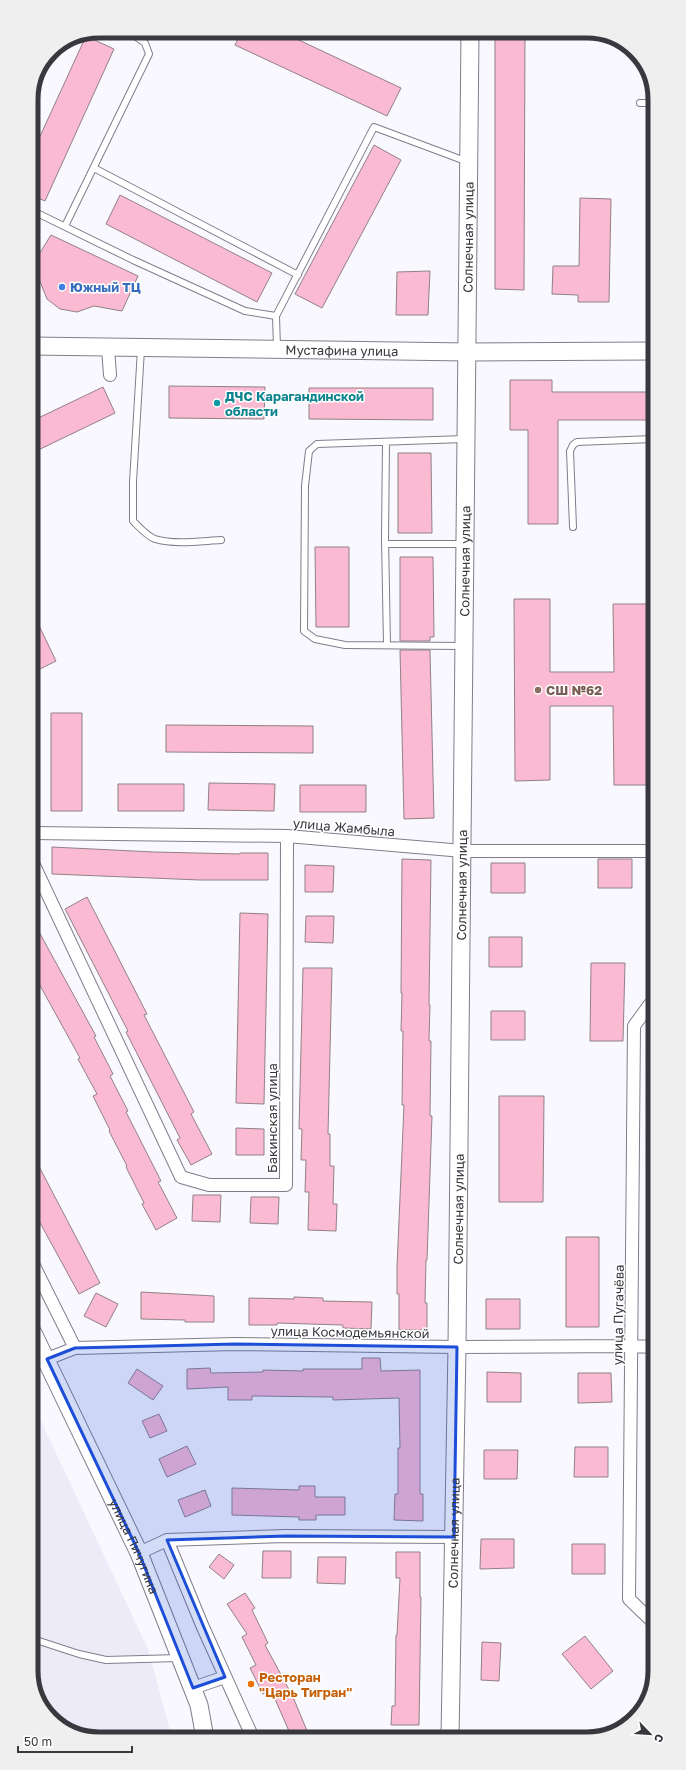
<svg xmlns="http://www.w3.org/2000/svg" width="686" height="1770" font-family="'Golos Text',sans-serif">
<rect width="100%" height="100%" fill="#f9f8fe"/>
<!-- built -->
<path fill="#eeebf8" d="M654 1113V1169L645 1163Z
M33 1404 148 1649 172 1738 94 1739 57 1725 33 1689Z"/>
<!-- building -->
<path fill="#fabad1" stroke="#918186" d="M495 32H525L524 290 495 289Z
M251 34H286L401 88 387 116 235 45 240 35Z
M86 36 114 49 45 201 31 195V156Z
M374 145 401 160 322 308 295 294Z
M120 195 272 273 257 302 106 224Z
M580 198 611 199 609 302H578V295L552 294 553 266H579Z
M51 235 138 276 122 311 94 306 77 312 60 309 47 299 33 264Z
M430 271 428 315H396L397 272Z
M510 380H552V392H653V420H558V524H528V430H510Z
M169 386 265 387 264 419 169 418Z
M103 387 115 413 32 453V421Z
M309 388H433V420L309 419Z
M398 453H431L432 533H398Z
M315 547H349V627H316Z
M400 557H433L434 637H430V641H400Z
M514 599H550V672H614L613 604H649L650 785H614L613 706H550V780L515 781Z
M32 611 56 661 32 673Z
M400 650H430L434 818 404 819Z
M51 713H82V811H51Z
M166 725 313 726V753L166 752Z
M209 783 275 784 274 811 208 810Z
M118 784H184V811H118Z
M300 785H366V812H300Z
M52 847 154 852 240 854V853H268V880H200L52 874Z
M402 859 431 860 429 1005H430L429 1041H431L430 1116H432L427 1260H426L425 1303H427V1330H399V1294H397V1267L404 1105H402L403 1031H401L402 993H401Z
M598 859H632V888H598Z
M491 863H525V893H491Z
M305 865 334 866 333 892H305Z
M87 897 147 1014 144 1015 194 1112 191 1114 212 1154 191 1165 177 1140 180 1138 126 1032 128 1031 65 909Z
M240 913 268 914 264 1104 236 1103Z
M306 916H334L333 943 305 942Z
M32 919 96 1036 94 1037 113 1074 110 1076 128 1111 126 1112 161 1181 158 1182 177 1218 156 1230 142 1204 144 1203 126 1167 127 1166 109 1131 110 1130 93 1096 97 1094 78 1059 80 1058 32 971Z
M489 937H522V967H489Z
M591 963H625L623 1041H590Z
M303 968H332L328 1134H330V1166H334L333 1204H337L336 1231 308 1230 309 1192H305L306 1160H301L302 1129H299Z
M491 1011H525V1040H491Z
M499 1096H544L543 1202H499Z
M236 1128 264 1129V1155H236Z
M33 1155 100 1283 79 1294 33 1210Z
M193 1195H221L220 1222 192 1221Z
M251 1197H279L278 1224 250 1223Z
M566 1237H599V1327H566Z
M141 1292 214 1296V1322H185V1320L141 1319Z
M96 1293 118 1304 106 1327 84 1316Z
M294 1297 323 1298V1301L372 1302 371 1329 343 1328V1325L277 1323V1325H249V1298L294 1299Z
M486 1299H520V1329H486Z
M362 1358H380L381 1371 420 1370V1494H423V1521L394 1520 395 1494H398V1448H400L399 1398 333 1400V1397L252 1396V1400H228V1387L187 1389V1369L210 1368 211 1373 263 1372V1370L303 1371V1369H362Z
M137 1369 163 1386 153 1400 128 1383Z
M487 1372 521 1373V1402H487Z
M578 1373H611L612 1402 578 1403Z
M159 1414 167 1431 150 1438 142 1421Z
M187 1446 196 1464 167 1477 159 1459Z
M575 1447H608V1477H574Z
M484 1450H518L517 1479H484Z
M299 1486H315V1497H345V1515H316V1520H299V1517L232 1515V1488L299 1490Z
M205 1490 211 1506 185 1517 178 1500Z
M481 1539H514V1568L480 1569Z
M572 1544H605V1574H572Z
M263 1551H291V1578H262Z
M396 1552H420V1597H421L419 1725H391L392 1706H395L396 1635H397L400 1578H396Z
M219 1554 234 1565 224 1579 209 1567Z
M318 1557H346L345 1584 317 1583Z
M245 1593 255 1608 252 1610 268 1643 265 1645 293 1697 310 1738H292L271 1690 263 1694 250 1668 256 1665 242 1637 247 1634 227 1604Z
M585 1636 613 1671 591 1689 562 1654Z
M482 1642 501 1643 499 1681 481 1680Z"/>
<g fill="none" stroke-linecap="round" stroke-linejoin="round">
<defs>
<path id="lane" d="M640 103H653
M94 168 298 275
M31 210 133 260 245 311 276 316 277 348
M65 226 149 54 145 43 135 36
M276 316 374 127 468 162
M141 349 133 482V521C140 528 147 536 155 539 175 545 201 541 221 540
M386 443 385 538 387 645
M573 527 570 451 573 445 577 442 653 439
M385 544H463
M463 646 345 645 315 639 304 631 305 486 309 451 317 444 465 439
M33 1639 79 1654 106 1660 179 1658"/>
<path id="street" d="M108 348 110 375
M32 833 287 836 463 851H654
M32 861 181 1177 209 1185H286L287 836
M654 1004H650L634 1026 629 1599 655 1624
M33 1264 75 1348
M47 1359 75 1348 235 1344 457 1347 631 1346 655 1347
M167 1540 202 1625 253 1738
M139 1553 167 1540 286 1536 454 1537
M193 1688 225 1677"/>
<g id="secondary">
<path id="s1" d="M31 346 468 352 653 351"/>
<path id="s2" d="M33 1333 139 1553 199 1705 205 1738"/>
<path id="s3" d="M450 1737 457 1347 470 32"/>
</g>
</defs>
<!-- lane casing -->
<use href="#lane" stroke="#807d8b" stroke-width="8"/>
<!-- street casing -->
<use href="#street" stroke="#807d8b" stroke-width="14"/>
<!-- secondary casing -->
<use href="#secondary" stroke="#807d8b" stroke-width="19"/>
<!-- lane -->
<use href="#lane" stroke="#fff" stroke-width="6"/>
<!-- street -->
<use href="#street" stroke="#fff" stroke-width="12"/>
<!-- secondary -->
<use href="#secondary" stroke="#fff" stroke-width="17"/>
</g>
<!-- marked area -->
<path fill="#1d4ed8" fill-opacity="0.2" stroke="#1d4ed8" stroke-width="3" stroke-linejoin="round" d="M235 1344 457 1347 454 1537 286 1536 167 1540 225 1677 193 1688 139 1553 47 1359 75 1348Z"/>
<!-- markers -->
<circle fill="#3f7fe0" stroke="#fff" stroke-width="1.5" cx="62" cy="287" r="4"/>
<circle fill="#0f9aa8" stroke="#fff" stroke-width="1.5" cx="217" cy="403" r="4"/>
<circle fill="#8d6e63" stroke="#fff" stroke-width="1.5" cx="538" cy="690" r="4"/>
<circle fill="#e8710a" stroke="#fff" stroke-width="1.5" cx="251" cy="1684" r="4"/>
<g text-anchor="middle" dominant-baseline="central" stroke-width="3" stroke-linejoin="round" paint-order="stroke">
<!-- street labels -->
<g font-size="13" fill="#39383e" stroke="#fff">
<text stroke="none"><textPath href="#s3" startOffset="1500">Солнечная улица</textPath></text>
<text stroke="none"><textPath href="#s1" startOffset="311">Мустафина улица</textPath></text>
<text stroke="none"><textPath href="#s3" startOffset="1176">Солнечная улица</textPath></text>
<text transform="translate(344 827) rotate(5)">улица Жамбыла</text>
<text stroke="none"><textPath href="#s3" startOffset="852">Солнечная улица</textPath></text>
<text transform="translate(272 1118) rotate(-90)">Бакинская улица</text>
<text stroke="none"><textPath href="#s3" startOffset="528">Солнечная улица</textPath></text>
<text transform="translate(618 1315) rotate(-89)">улица Пугачёва</text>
<text transform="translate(350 1332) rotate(1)">улица Космодемьянской</text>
<text stroke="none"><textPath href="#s3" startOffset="204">Солнечная улица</textPath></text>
<text stroke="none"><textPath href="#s2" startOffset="236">улица Пичугина</textPath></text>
</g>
<!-- shop labels -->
<g font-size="13" font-weight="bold" fill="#366cbe" stroke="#fff" text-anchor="start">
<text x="70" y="287">Южный ТЦ</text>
</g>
<!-- culture labels -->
<g font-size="13" font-weight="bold" fill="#0d838f" stroke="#fff" text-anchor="start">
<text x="225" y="396">ДЧС Карагандинской<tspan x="225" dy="15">области</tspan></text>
</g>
<!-- education labels -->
<g font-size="13" font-weight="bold" fill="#785e54" stroke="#fff" text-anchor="start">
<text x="546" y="690">СШ №62</text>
</g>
<!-- food labels -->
<g font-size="13" font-weight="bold" fill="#c56008" stroke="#fff" text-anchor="start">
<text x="259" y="1677">Ресторан<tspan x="259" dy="15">"Царь Тигран"</tspan></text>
</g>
</g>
<!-- crop -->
<path d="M0 0H686V1770H0ZM99 38H587A61 61 0 0 1 648 99V1671A61 61 0 0 1 587 1732H99A61 61 0 0 1 38 1671V99A61 61 0 0 1 99 38Z" fill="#efeff0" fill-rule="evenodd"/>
<path fill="none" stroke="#39383e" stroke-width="5" d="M99 38H587A61 61 0 0 1 648 99V1671A61 61 0 0 1 587 1732H99A61 61 0 0 1 38 1671V99A61 61 0 0 1 99 38Z"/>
<!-- north arrow -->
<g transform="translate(650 1734) rotate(115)" stroke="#ffffff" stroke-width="3" paint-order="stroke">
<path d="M0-3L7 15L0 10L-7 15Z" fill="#39383e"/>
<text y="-6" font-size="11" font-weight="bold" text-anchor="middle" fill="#39383e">С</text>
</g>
<!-- scale -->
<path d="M18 1746v6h114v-6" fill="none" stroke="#39383e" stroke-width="2"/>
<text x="24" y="1746" font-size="12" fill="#39383e" stroke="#ffffff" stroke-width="3" paint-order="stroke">50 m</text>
</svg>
